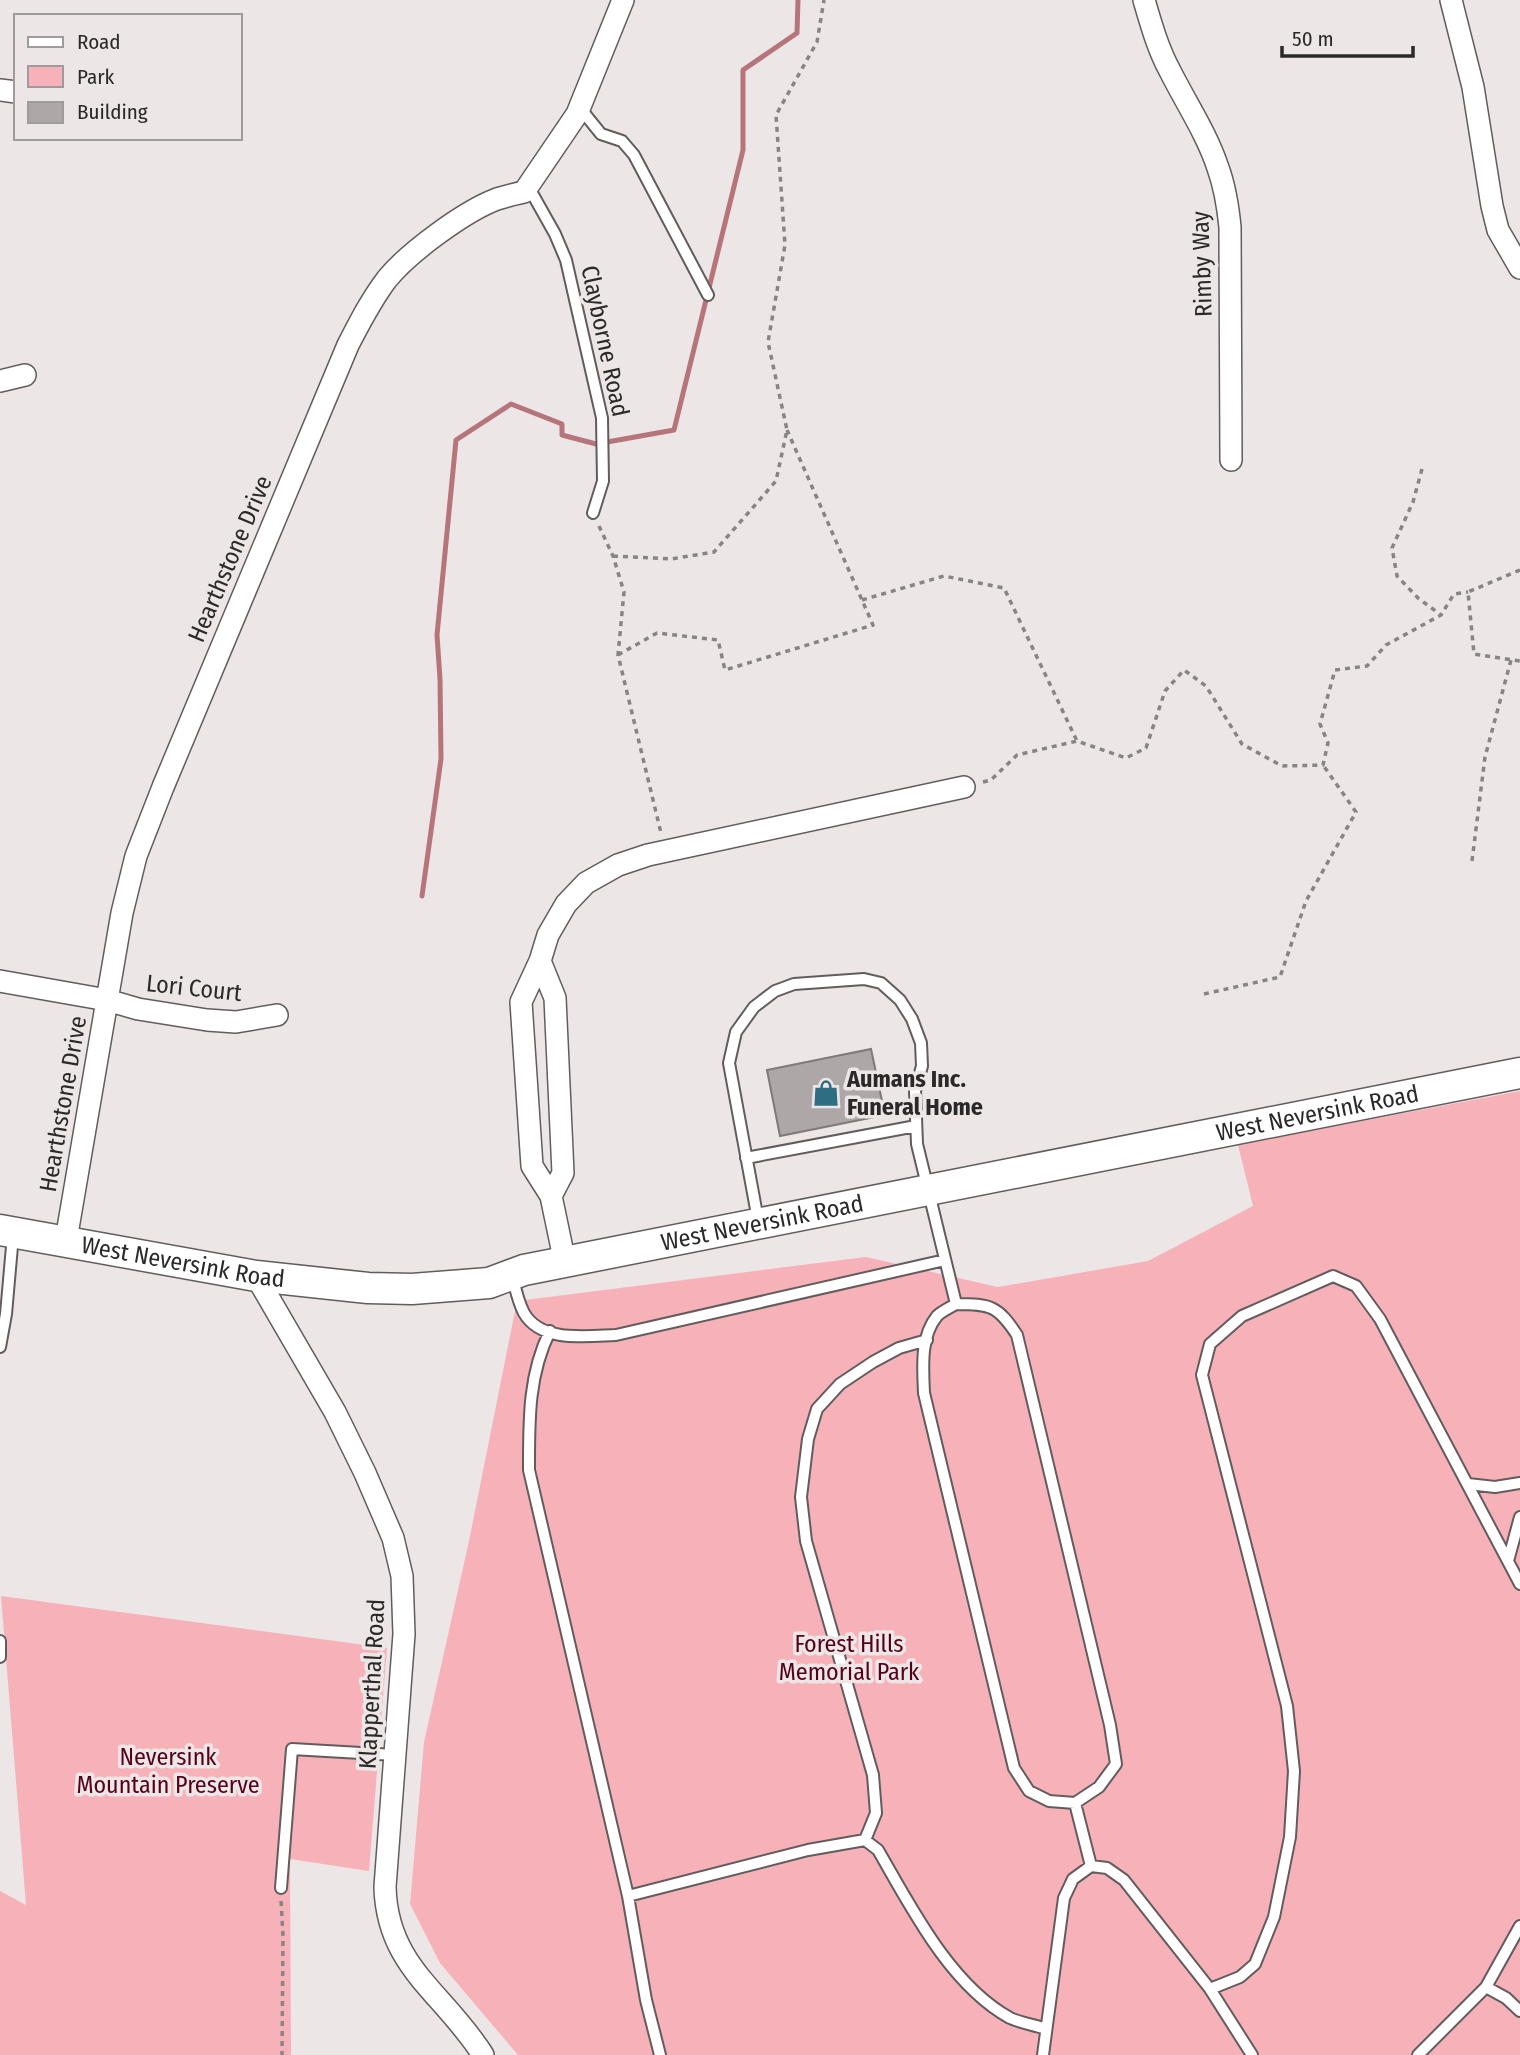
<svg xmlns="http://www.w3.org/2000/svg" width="1520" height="2055" font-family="'Fira Sans Condensed',sans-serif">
<rect width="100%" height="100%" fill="#ede6e7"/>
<!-- green -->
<path fill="#f6b2b8" d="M1520 1091V2055H518L440 1963 410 1904 424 1742 469 1541 517 1301 866 1257 998 1287 1148 1261 1253 1206 1238 1145Z
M1 1596 387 1648 369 1871 290 1859 291 2055H0V1891L26 1905Z"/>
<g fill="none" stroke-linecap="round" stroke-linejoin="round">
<!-- stream -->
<path stroke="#b6757b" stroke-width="5" d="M422 896 441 759 440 679 437 635 456 440 511 404 562 424V435L596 444 674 430 743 150V70L797 33 798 0"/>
</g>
<!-- building -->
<path fill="#ada7a8" stroke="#7f7979" stroke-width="2" d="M871 1049 885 1115 780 1136 767 1070Z"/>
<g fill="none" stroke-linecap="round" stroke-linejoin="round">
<defs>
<path id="lane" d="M580 108 601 134 622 141 634 155 708 295
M528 186 555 234 566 260 602 418 603 481 593 513
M746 1158 916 1126
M758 1220 729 1063 736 1032 754 1007 775 991 794 984 864 979 881 983 900 1000 912 1019 921 1043 922 1066 915 1091 917 1144 956 1304
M512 1275C515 1287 518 1302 524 1313 541 1343 587 1336 616 1335L945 1260
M956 1304C991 1304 998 1306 1017 1335L1110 1725 1116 1764 1099 1787 1075 1803 1049 1801 1029 1791 1014 1768 924 1393C923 1368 920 1337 937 1316 942 1311 951 1307 956 1304Z
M550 1331C528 1375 529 1422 529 1470L628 1896 646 2000 660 2055
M0 1347 6 1314 13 1235
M1468 1484 1495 1487 1520 1483
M1508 1561 1520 1517
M0 1641V1657
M1075 1803 1091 1866
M865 1840 876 1813 873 1775 806 1541 801 1497 808 1439 817 1409 840 1384 873 1362 899 1348 927 1340
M281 1888 292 1749 395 1755
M628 1896 808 1850 865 1840 878 1850C911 1907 950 1985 1010 2018 1021 2023 1035 2025 1046 2029
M1486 1987 1506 1998 1520 2011
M1210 1989 1240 1977 1255 1964 1274 1917 1290 1837 1294 1771 1287 1706 1202 1375 1210 1344 1242 1316 1333 1276 1356 1286 1380 1319 1520 1584
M1043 2055 1064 1898 1073 1879 1091 1866 1107 1868 1124 1880 1210 1989 1252 2055
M1418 2055 1486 1987 1520 1926"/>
<path id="street" d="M1144 0C1151 24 1158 49 1170 71 1186 103 1207 134 1218 168 1225 187 1228 207 1230 227L1231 460
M1451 0 1473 87 1492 206 1498 230 1520 268
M0 90 16 92
M0 381 25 375
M540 961 555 998 563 1173 551 1196 532 1166 521 1002 540 961 548 935 566 904 586 883 618 865 648 855 964 787
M0 981 107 1000 138 1009 207 1020 236 1022 277 1015
M551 1196 565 1263
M66 1240 122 913 136 856 163 787 348 345C360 322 371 300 387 279 409 252 465 211 497 199 506 196 515 194 524 192L577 114 623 0
M256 1276 335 1412 365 1473 393 1538 402 1576 404 1634 385 1887C387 1967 444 1993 483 2055"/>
<g id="secondary">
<path id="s1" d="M0 1230 256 1276 368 1288 412 1289 489 1283 524 1270 1520 1073"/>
</g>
</defs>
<!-- lane casing -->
<use href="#lane" stroke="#625c5d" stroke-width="14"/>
<!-- street casing -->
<use href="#street" stroke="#625c5d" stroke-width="24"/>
<!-- secondary casing -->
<use href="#secondary" stroke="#625c5d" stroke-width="33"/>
<!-- path -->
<path stroke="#888485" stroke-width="3.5" stroke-dasharray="5 5" stroke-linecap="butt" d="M1422 469 1413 502 1392 548 1397 576 1418 598 1441 615
M599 526 613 556 624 592 618 655 661 833
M613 556 671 559 714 552 776 481 787 430 768 342 785 245 776 115 817 42 824 0
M1520 570 1468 592 1474 654 1520 661
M862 600 944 576 1004 588 1077 741
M618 655 657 633 718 640 725 670 873 625 787 430
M983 782 991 780 1017 755 1077 741 1126 758 1146 748 1165 691 1184 670 1206 686 1242 744 1282 766 1323 765 1328 743 1320 724 1335 670 1367 666 1386 645 1441 615 1454 594 1468 592
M1472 861 1485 757 1511 660
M1204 994 1280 977 1306 901 1356 812 1323 765
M281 1901 283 1936 282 2055"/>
<!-- lane -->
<use href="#lane" stroke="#fff" stroke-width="10"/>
<!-- street -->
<use href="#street" stroke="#fff" stroke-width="21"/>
<!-- secondary -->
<use href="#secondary" stroke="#fff" stroke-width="30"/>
</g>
<!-- icons -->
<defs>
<symbol id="shop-bare" viewBox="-9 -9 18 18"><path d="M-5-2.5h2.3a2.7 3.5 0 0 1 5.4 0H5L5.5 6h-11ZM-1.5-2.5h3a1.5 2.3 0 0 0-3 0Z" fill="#2e6d82" stroke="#ede6e7" stroke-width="2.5" paint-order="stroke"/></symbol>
</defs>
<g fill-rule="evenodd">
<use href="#shop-bare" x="807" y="1074" width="38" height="38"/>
</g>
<g text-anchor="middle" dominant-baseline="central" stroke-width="7" stroke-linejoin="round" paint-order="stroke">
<!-- street labels -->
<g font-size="24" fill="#2a2828" stroke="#ede6e7">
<text transform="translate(1202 264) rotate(-92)">Rimby Way</text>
<text transform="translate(605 341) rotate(78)">Clayborne Road</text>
<text transform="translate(230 559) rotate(-67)">Hearthstone Drive</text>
<text transform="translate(194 988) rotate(6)">Lori Court</text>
<text transform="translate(63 1104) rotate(-80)">Hearthstone Drive</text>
<text stroke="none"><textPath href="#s1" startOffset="1340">West Neversink Road</textPath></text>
<text stroke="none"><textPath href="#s1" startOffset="774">West Neversink Road</textPath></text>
<text stroke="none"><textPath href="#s1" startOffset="186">West Neversink Road</textPath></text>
<text transform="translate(372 1684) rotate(-87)">Klapperthal Road</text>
</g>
<!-- poi labels -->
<g font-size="24" font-weight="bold" fill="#2a2828" stroke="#ede6e7" text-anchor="start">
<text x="847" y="1079">Aumans Inc.<tspan x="847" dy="28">Funeral Home</tspan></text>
</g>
<!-- park labels -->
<g font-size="24" fill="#550119" stroke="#ede6e7">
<text x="849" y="1644">Forest Hills<tspan x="849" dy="28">Memorial Park</tspan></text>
<text x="168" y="1757">Neversink<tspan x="168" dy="28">Mountain Preserve</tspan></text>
</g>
</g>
<!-- legend -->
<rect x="14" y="14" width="228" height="126" fill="#ede6e7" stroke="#9f9a9b" stroke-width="2"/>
<rect x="28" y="37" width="35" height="10" fill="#ffffff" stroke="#9f9a9b" stroke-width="2"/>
<text x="77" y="49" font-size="21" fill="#2a2828">Road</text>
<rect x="28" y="66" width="35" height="21" fill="#f6b2b8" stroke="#9f9a9b" stroke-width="2"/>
<text x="77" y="84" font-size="21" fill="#2a2828">Park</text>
<rect x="28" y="102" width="35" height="21" fill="#ada7a8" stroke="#9f9a9b" stroke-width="2"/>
<text x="77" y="119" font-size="21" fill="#2a2828">Building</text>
<!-- scale -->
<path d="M1282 46v10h131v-10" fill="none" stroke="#2a2828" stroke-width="3.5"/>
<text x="1292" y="46" font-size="21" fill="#2a2828" stroke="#ede6e7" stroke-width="5" paint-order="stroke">50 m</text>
</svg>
